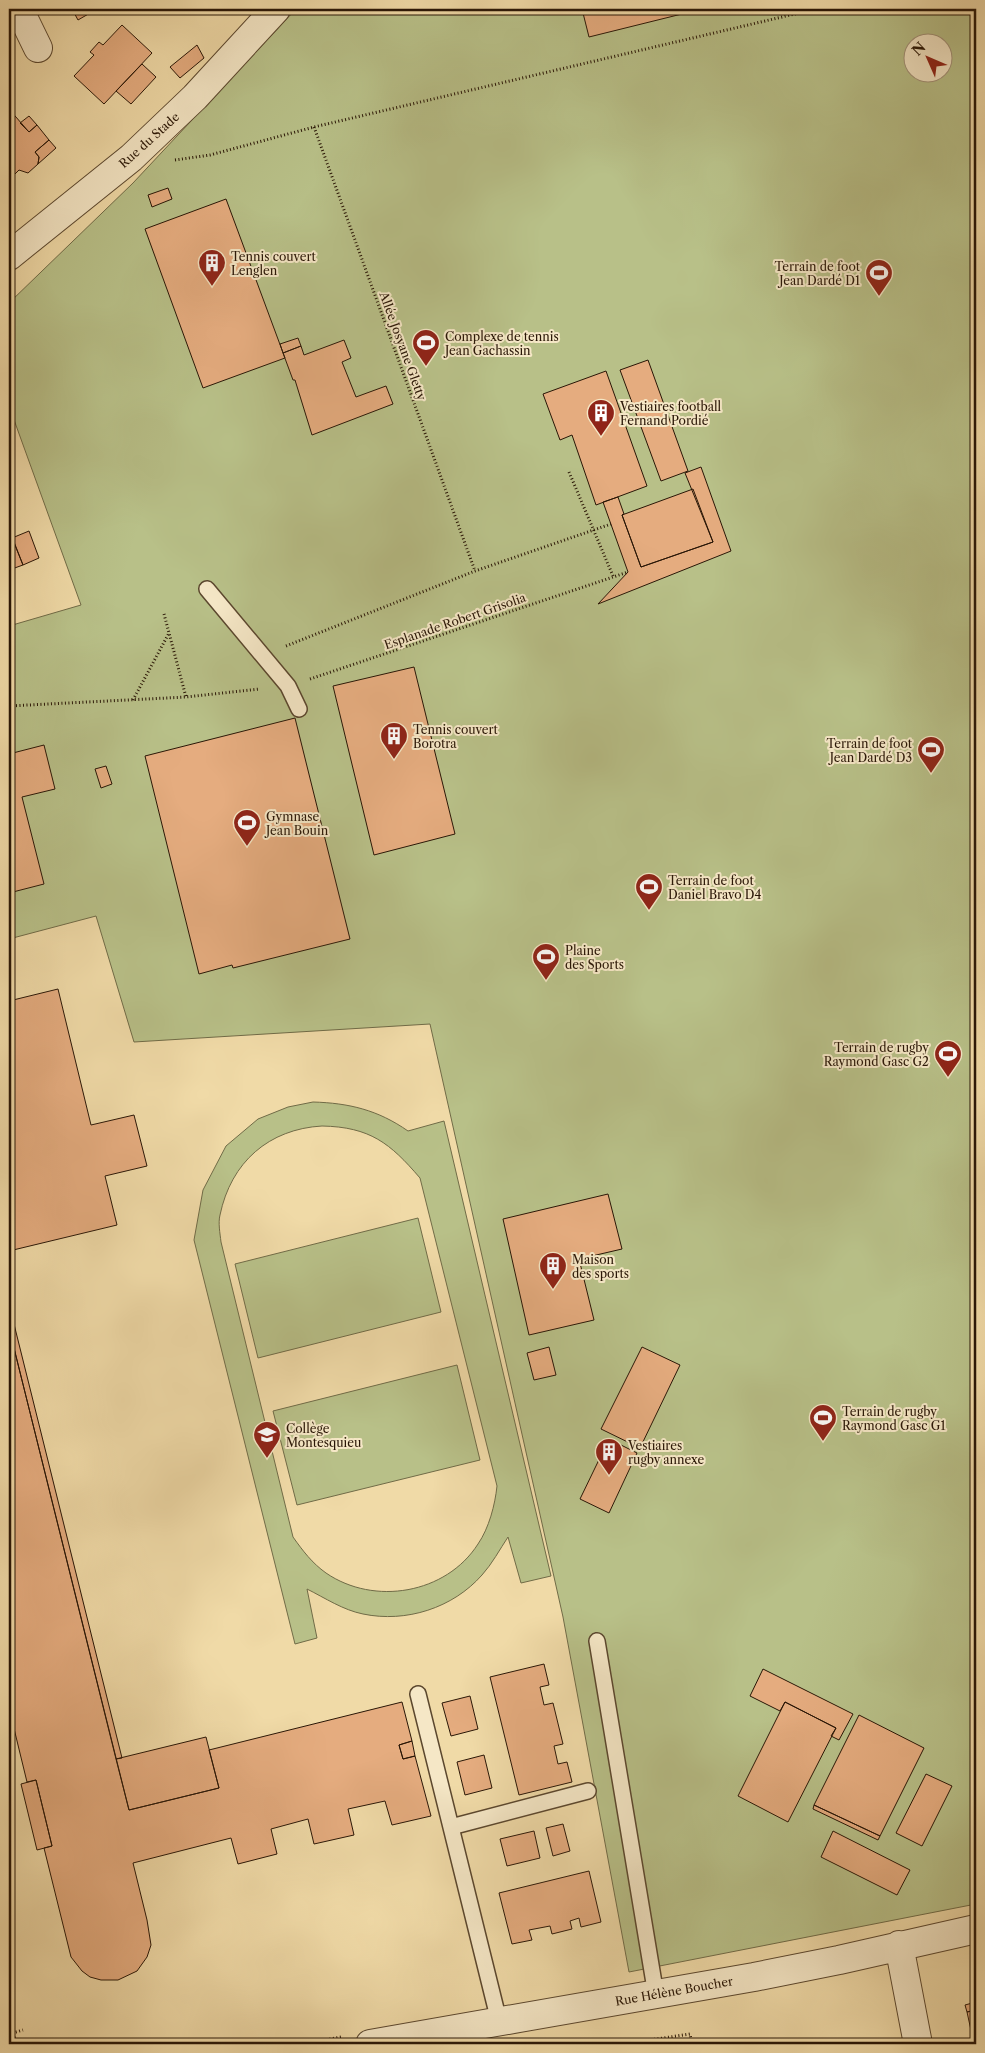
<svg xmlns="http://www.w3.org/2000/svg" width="985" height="2053" font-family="'Libre Caslon Text',serif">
<rect width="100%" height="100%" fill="#f0daa7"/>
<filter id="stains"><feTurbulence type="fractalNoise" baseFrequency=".004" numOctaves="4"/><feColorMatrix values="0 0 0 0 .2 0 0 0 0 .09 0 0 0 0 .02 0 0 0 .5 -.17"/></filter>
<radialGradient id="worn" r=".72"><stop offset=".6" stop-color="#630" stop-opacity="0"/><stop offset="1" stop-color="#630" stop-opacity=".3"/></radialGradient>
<!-- green -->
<path fill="#b8c088" stroke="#706b47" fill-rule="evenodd" d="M296 9H976V1904L629 1972 563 1617 430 1024 134 1042 96 916 9 939V626L81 605 9 406V303L133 183ZM912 42H942V72H912Z
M313 1102C349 1103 378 1110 408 1131L444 1121 551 1576 521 1583 508 1537C500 1549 492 1564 482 1575 453 1608 406 1623 363 1614 343 1610 325 1598 307 1589L317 1638 295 1644 194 1240 203 1190 226 1146 258 1119 288 1107ZM322 1126C370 1127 390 1143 420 1178L497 1486C495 1505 489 1528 478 1544 446 1594 374 1606 326 1573 312 1563 303 1551 293 1537L221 1242C220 1233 218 1223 220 1215 231 1162 269 1129 322 1126Z
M418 1218 441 1312 258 1358 235 1264Z
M457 1365 480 1460 297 1505 273 1411Z"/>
<!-- building -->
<path fill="#e5ac7f" stroke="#291606" d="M72 9H97L78 20Z
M420 9H443L421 14Z
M582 9H702L589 37Z
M122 25 152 53 104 104 74 76 94 55 90 52 99 42 103 45Z
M197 45 204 58 180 78 170 67Z
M142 64 156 77 131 104 116 91Z
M9 109 29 132 37 125 49 140 35 152 39 157 38 164 28 173 19 170 10 179Z
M29 116 37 125 29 132 20 123Z
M49 140 56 148 38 164 39 157 35 152Z
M168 188 172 199 152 207 148 195Z
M226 199 285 358 203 388 145 229Z
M298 338 301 346 283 353 280 344Z
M344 340 351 358 342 362 356 397 386 386 393 404 312 435 295 380H293L283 353 301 346 304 355Z
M648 360 688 471 661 481 620 370Z
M606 371 647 486 596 505 572 435 560 440 543 394Z
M701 467 731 551 598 604 628 572 603 502 618 497 624 514 622 515 641 567 713 542 685 473Z
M693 489 713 542 641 567 622 515Z
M9 529 23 565 9 570Z
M29 531 39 558 23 565 12 538Z
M414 667 455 834 374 855 333 686Z
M295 718 350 939 233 968 232 965 199 974 145 756Z
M44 745 55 789 22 797 44 884 9 893V754Z
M106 766 112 784 101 788 95 769Z
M58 989 91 1125 134 1115 147 1166 105 1176 117 1225 9 1251V1001Z
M608 1194 622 1249 579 1259 594 1320 529 1335 503 1219Z
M9 1304 122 1758 116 1759 9 1328Z
M9 1328 129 1810 219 1788 209 1750 402 1702 412 1741 399 1745 403 1759 415 1756 431 1816 392 1825 385 1801 348 1809 354 1835 314 1844 308 1819 271 1829 277 1854 238 1864 231 1838 133 1863 147 1920 151 1945 147 1957 137 1971 118 1980H101L90 1977 82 1971 71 1957 44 1848 52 1846 36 1780 27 1782 9 1708Z
M549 1347 556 1375 534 1380 527 1353Z
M642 1347 680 1365 640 1448 601 1429Z
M609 1439 637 1453 609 1513 580 1499Z
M544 1664 549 1685 540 1687 544 1705 553 1703 563 1744 554 1746 558 1764 567 1762 572 1782 519 1795 490 1677Z
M763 1669 853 1714 839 1740 831 1736 836 1728 785 1702 780 1711 750 1696Z
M470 1696 478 1729 451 1736 442 1703Z
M785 1702 836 1728 788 1822 738 1796Z
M859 1715 924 1748 880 1836 814 1805Z
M206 1737 219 1788 129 1810 116 1759Z
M412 1741 415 1756 403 1759 399 1745Z
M484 1755 492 1788 465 1795 457 1762Z
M926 1774 952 1786 922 1846 896 1833Z
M36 1780 52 1846 37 1850 21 1784Z
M814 1805 880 1836 878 1840 813 1809Z
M563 1824 570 1851 553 1856 546 1828Z
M534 1831 540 1858 507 1866 500 1839Z
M833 1831 910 1870 897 1895 821 1857Z
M589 1871 601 1922 581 1927 579 1918 570 1921 572 1929 552 1934 550 1926 529 1930 532 1940 512 1944 499 1893Z
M976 2002V2010L967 2012 965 2005Z
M976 2010V2044H974L967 2012Z"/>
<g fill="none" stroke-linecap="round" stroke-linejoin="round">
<defs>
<path id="service" d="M207 589 288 686 299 709
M597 1641 656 1995
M418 1694 496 2009 501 2021
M451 1827 588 1791"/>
<path id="minor" d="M19 9 38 48
M9 256 131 158 195 97 276 9
M899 1945 918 2044
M370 2044 754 1977 839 1960 976 1929"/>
</defs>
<!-- service casing -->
<use href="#service" stroke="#5b472e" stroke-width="18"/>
<!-- minor casing -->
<use href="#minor" stroke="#5b472e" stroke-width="30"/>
<!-- path -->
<path stroke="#291606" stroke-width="3" stroke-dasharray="1 2.5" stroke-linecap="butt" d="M314 127 475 571
M175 160 210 155 314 127 816 9
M569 472 613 576
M164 614 186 697
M286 646 475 571 611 524
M310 679 628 572
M133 700 169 633
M9 706 186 697 260 689
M9 2013 16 2044
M9 2034 23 2030
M302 2044 341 2037
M623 2044 690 2034 692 2044"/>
<!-- service -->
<use href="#service" stroke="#f5e7c6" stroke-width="15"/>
<!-- minor -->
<use href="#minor" stroke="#f5e7c6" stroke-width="28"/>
</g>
<!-- icons -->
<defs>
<symbol id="building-pin" viewBox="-11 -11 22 30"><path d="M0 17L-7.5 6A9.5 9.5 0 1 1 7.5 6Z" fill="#8f2418" stroke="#f5e7c6"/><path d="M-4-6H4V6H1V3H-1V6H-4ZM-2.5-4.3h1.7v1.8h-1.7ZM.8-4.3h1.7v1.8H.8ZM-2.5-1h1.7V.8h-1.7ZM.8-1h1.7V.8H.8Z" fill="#fff"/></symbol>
<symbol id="stadium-pin" viewBox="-11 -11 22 30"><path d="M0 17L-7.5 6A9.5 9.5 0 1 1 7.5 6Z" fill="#8f2418" stroke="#f5e7c6"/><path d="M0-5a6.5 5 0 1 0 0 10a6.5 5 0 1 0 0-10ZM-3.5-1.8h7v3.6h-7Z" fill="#fff"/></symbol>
<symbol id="school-pin" viewBox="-11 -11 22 30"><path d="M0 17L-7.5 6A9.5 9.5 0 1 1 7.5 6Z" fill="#8f2418" stroke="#f5e7c6"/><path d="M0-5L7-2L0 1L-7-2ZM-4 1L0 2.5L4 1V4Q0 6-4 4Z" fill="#fff"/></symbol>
</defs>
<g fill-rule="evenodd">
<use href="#building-pin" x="196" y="247" width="32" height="43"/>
<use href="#stadium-pin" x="863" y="257" width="32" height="43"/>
<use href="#stadium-pin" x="410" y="327" width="32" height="43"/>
<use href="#building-pin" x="585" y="397" width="32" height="43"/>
<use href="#building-pin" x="378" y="720" width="32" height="43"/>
<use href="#stadium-pin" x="915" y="734" width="32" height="43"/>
<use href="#stadium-pin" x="231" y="807" width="32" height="43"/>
<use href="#stadium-pin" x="633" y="871" width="32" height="43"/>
<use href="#stadium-pin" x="530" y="941" width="32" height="43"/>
<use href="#stadium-pin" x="932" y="1038" width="32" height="43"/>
<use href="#building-pin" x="537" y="1250" width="32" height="43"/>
<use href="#stadium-pin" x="807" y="1402" width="32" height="43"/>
<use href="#school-pin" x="251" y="1419" width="32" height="43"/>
<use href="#building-pin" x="593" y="1436" width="32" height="43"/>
</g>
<g text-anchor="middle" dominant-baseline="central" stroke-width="4" stroke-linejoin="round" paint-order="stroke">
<!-- street labels -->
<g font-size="12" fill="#291606" stroke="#f5e7c6">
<text transform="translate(149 140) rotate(-42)">Rue du Stade</text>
<text transform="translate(403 346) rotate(70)">Allée Josyane Gletty</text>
<text transform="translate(455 621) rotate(-19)">Esplanade Robert Grisolia</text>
<text transform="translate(674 1991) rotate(-10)">Rue Hélène Boucher</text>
</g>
<!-- poi labels -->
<g font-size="12" fill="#291606" stroke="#f5e7c6" text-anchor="start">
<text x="231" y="256">Tennis couvert<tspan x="231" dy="14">Lenglen</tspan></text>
<text x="860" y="266" text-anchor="end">Terrain de foot<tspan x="860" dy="14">Jean Dardé D1</tspan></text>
<text x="445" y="336">Complexe de tennis<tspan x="445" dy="14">Jean Gachassin</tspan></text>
<text x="620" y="406">Vestiaires football<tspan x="620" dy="14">Fernand Pordié</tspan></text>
<text x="413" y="729">Tennis couvert<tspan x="413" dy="14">Borotra</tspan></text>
<text x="912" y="743" text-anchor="end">Terrain de foot<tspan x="912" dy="14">Jean Dardé D3</tspan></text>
<text x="266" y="816">Gymnase<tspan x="266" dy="14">Jean Bouin</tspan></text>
<text x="668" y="880">Terrain de foot<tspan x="668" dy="14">Daniel Bravo D4</tspan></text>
<text x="565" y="950">Plaine<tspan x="565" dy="14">des Sports</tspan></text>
<text x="929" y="1047" text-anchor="end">Terrain de rugby<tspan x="929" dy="14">Raymond Gasc G2</tspan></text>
<text x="572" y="1259">Maison<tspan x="572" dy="14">des sports</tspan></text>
<text x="842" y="1411">Terrain de rugby<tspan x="842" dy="14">Raymond Gasc G1</tspan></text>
<text x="286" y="1428">Collège<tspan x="286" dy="14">Montesquieu</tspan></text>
<text x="628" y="1445">Vestiaires<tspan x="628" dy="14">rugby annexe</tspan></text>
</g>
</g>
<!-- margin -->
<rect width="985" height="2053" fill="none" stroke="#f0daa7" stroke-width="30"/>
<rect x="10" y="10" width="965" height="2033" fill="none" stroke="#291606" stroke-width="2.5"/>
<rect x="15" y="15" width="955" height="2023" fill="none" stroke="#291606"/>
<!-- north arrow -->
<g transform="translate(928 58) rotate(315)"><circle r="24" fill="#f5e7c6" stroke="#a39379"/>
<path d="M0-4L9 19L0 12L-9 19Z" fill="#8f2418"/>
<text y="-8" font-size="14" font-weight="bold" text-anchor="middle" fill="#291606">N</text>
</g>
<rect width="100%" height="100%" filter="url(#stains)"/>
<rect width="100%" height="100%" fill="url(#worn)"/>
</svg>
